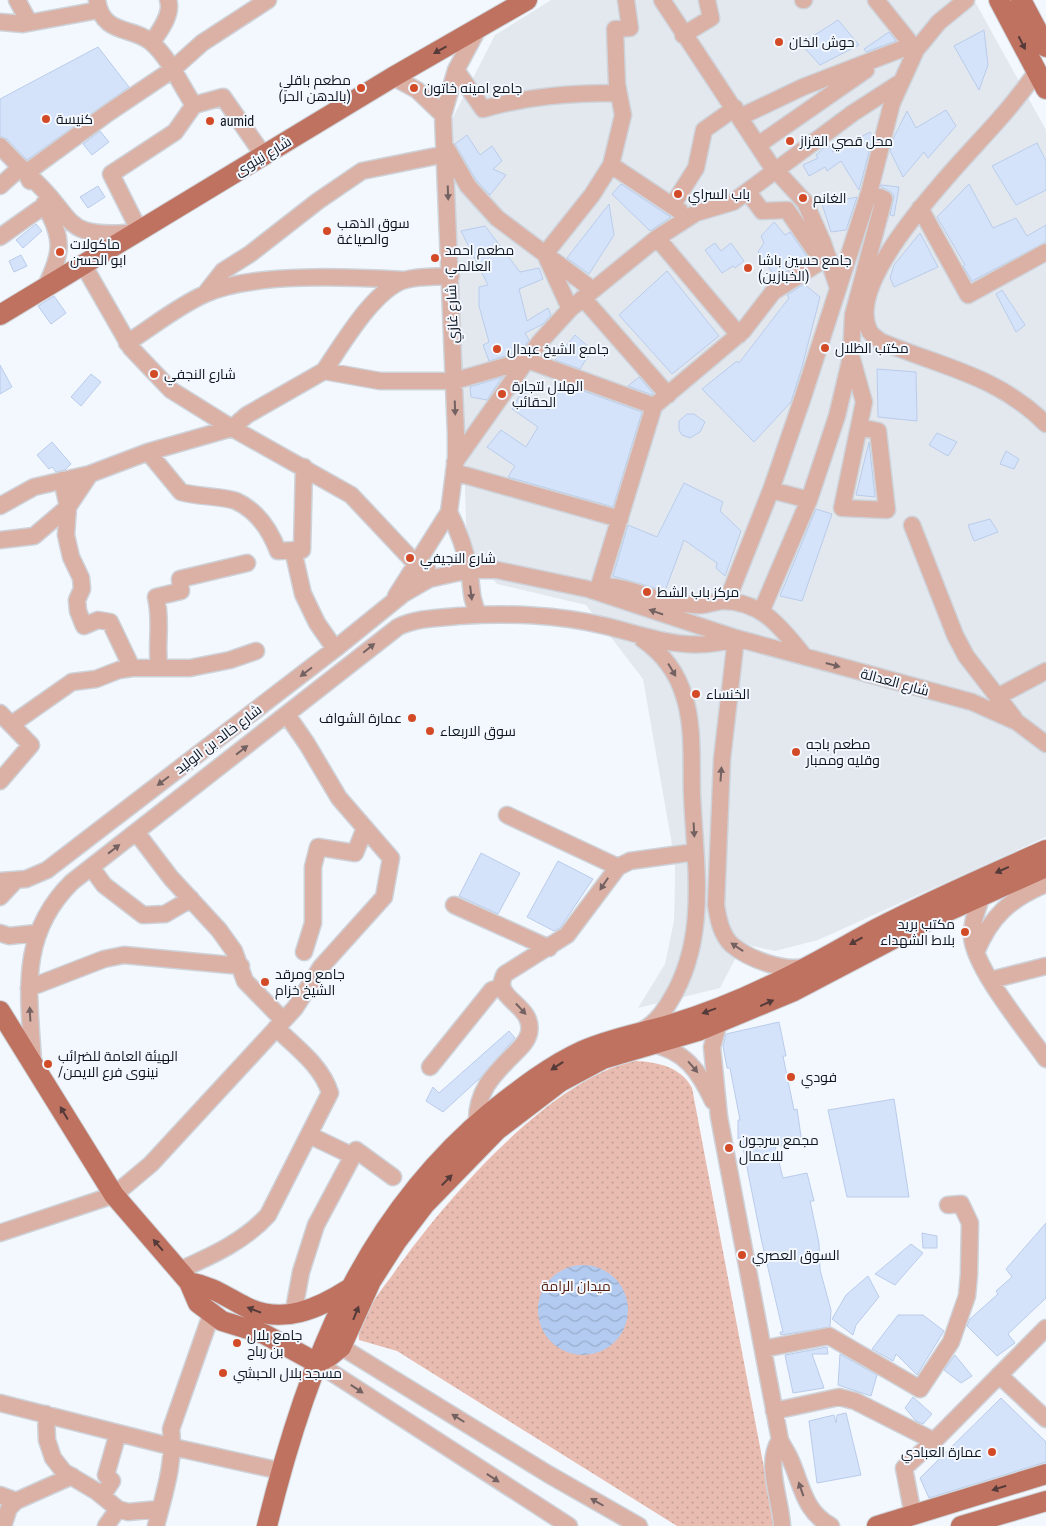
<svg xmlns="http://www.w3.org/2000/svg" width="1046" height="1526" font-family="'Roboto Condensed',Cairo,sans-serif">
<defs>
<pattern id="grass-dots" width="8" height="8" patternUnits="userSpaceOnUse" patternTransform="scale(1.25)"><rect width="8" height="8" fill="#e8bcb0"/><path d="M2 2h.1M6 6h.1" fill="none" stroke="#c6a197" stroke-width="1.8" stroke-linecap="round"/></pattern>
<pattern id="water-waves" width="16" height="10" patternUnits="userSpaceOnUse" patternTransform="scale(1.25)"><rect width="16" height="10" fill="#b3cbf0"/><path d="M0 5q4-4 8 0t8 0" fill="none" stroke="#99adcd"/></pattern>
</defs>
<rect width="100%" height="100%" fill="#f3f7fe"/>
<!-- built -->
<path fill="#e3e8ef" d="M551 0H974L1046 130V837L818 940 775 951 743 944 720 988 638 1008 665 964 674 921 675 882V862L643 679 586 605 497 584 467 549 460 343 449 125 495 35Z"/>
<!-- grass -->
<path fill="url(#grass-dots)" d="M635 1061C658 1062 681 1067 692 1088L775 1526H677L397 1351 359 1340C357 1322 380 1291 391 1277 440 1206 548 1079 635 1061Z"/>
<!-- water -->
<path fill="url(#water-waves)" d="M538 1310a45 45 0 1 1 90 0a45 45 0 1 1-90 0Z"/>
<!-- building -->
<path fill="#d4e3fa" stroke="#b9cceb" d="M838 20 859 45 820 65 801 44Z
M984 30 988 65 979 90 954 46Z
M889 32 896 41 866 52 864 49Z
M98 47 129 87 27 160 7 139 0 136V99Z
M946 110 956 126 928 158 924 152 903 177 890 151 894 137 907 111 916 128Z
M100 131 109 142 92 155 83 144Z
M870 132 873 137 859 190 841 161 827 171 825 167 809 176 803 165 818 158 816 155 828 144 833 152Z
M467 135 480 155 492 146 502 161 493 169 506 175 490 195 476 180 455 144Z
M1037 143 1046 161V190L1016 205 992 166Z
M621 184 666 214 671 217 650 231 612 194Z
M969 184 993 228 1016 218 1027 236 1046 225V242L972 281 963 266 965 265 937 217Z
M881 185 899 187 894 216 890 215 894 196 891 192 881 187Z
M98 186 105 197 88 208 80 197Z
M857 197 846 230 831 232 822 204Z
M609 204 614 235 589 274 567 258Z
M774 222 785 235 790 232 808 258 776 278 758 252 764 243 761 236Z
M36 224 42 231 23 248 16 240Z
M485 226 520 272 539 268 543 279 519 289 527 321 548 308 551 315 543 324 525 333 529 340 521 351 489 361 483 345 489 342 479 306V287L488 285 461 231Z
M920 233 938 267 894 287 890 278 894 265Z
M715 243 721 251 731 243 744 261 735 268 733 266 722 273 705 250Z
M21 255 27 266 14 272 9 261Z
M667 271 719 336 672 374 619 315Z
M804 284 820 297 802 367 791 402 754 442 702 389 737 361 739 363 789 298 787 295Z
M1002 290 1025 325 1016 332 996 294Z
M54 296 66 313 51 324 38 306Z
M575 335 592 350 580 369 555 360Z
M0 365 12 387 0 394Z
M877 369 916 372 917 421 878 417Z
M91 374 101 382 81 406 71 397Z
M502 377 487 400 471 397 470 387Z
M639 377 653 393 652 395 628 386Z
M564 384 642 412 613 507 508 477 515 466 487 447 501 430 526 447 538 427 512 409 522 391 548 410Z
M687 414H694L705 422 700 432 690 438 682 435 679 430V421Z
M937 433 957 442 948 456 929 445Z
M52 442 71 464 65 470 56 472 52 467 49 469 37 455Z
M869 442 875 497 856 495Z
M1006 451 1019 459 1014 469 1000 464Z
M684 483 723 502 720 511 741 531 725 576 716 568 717 563 684 540 665 591 613 576 628 525 657 537Z
M816 509 832 514 802 601 780 596Z
M990 519 998 532 974 541 968 525Z
M481 853 520 873 498 914 459 896Z
M558 861 593 879 560 928 554 931 527 917Z
M779 1022 786 1056H783L794 1110 797 1109 802 1143 775 1147 783 1178 807 1173 814 1201H810L819 1243 820 1270 831 1310 830 1327 781 1335 780 1332H783L761 1238 741 1137 738 1139V1120H740L730 1068H727L723 1046 726 1034Z
M509 1031 515 1038 480 1078 443 1112 426 1101 433 1087 439 1093Z
M894 1099 909 1197H847L828 1110Z
M1046 1223V1298L1008 1334 1015 1343 997 1356 967 1326 970 1319 998 1294 996 1291 1012 1277 1006 1269Z
M922 1233 937 1236V1248H923Z
M911 1244 923 1253 895 1285 875 1274Z
M868 1276 879 1297 856 1325 853 1335 832 1319 846 1295Z
M898 1315H923L944 1331 917 1375 896 1354 893 1361 872 1349Z
M827 1347 828 1354H812L824 1388 793 1393 785 1355Z
M840 1354 877 1375 871 1396 838 1385Z
M955 1355 972 1376 961 1383 944 1370Z
M913 1397 932 1414 923 1424 916 1421 905 1408Z
M1001 1398 1046 1442V1462L929 1498 920 1478Z
M846 1413 861 1475 817 1483 809 1421 834 1415 836 1423 837 1415Z"/>
<g fill="none" stroke-linecap="round" stroke-linejoin="round">
<defs>
<path id="minor" d="M17 0 29 22
M97 0C102 36 134 26 152 43 170 59 181 86 194 105L223 97 264 156
M662 0 770 164 805 202 823 243 838 288
M803 0H804
M876 0 916 50
M0 22 23 24 99 10
M683 35 711 18 707 0
M152 42C159 32 173 14 168 0
M456 70 483 109C528 96 572 93 618 93
M1037 72C1025 87 1014 103 1001 117 969 155 843 276 869 330 871 335 877 338 880 341 941 367 997 375 1046 424
M393 77 417 90 443 115
M194 105 175 132 111 174 140 232C55 240 80 218 26 173L108 113 172 70 202 43 268 0
M740 117 803 87 912 45
M758 145 866 70
M0 146 26 173 30 181
M447 149 468 186 497 218 593 290
M611 165 680 211
M0 186 21 167
M748 192 762 211 787 210 822 261
M44 204C65 240 62 254 44 290
M672 206 696 168 704 130 735 108
M920 208 968 295 1046 252
M0 237 45 205
M657 238 739 335
M84 266 131 348 171 390 232 428 351 495 417 565 427 568
M205 294 223 271 250 254 318 201 362 171 446 154
M583 298 668 395
M570 309 545 254 592 195 611 165 623 115 617 84 615 29 630 28 626 0
M127 343C152 327 178 306 205 294 252 272 352 277 405 280
M852 359 864 402 842 508 887 510 878 431 859 427
M324 371C342 345 374 289 405 280 418 276 436 277 451 276
M148 452 181 492C197 497 224 496 236 501 258 511 270 530 278 551L302 550 304 467
M455 462 539 343 570 309 657 238 696 213 733 202 853 113 901 82
M454 472 620 519
M90 474 148 452 232 428 247 415 324 371 380 381H454L527 360 654 406
M62 480 68 507 66 535 71 557 81 578 82 589 77 600 78 611 84 626 98 620 110 622 132 668H190L230 660 256 651
M771 490 809 500
M0 506 34 487 90 474 68 507 34 536 0 540
M449 512C458 530 465 548 469 569 472 585 470 600 479 615
M912 525 955 635 966 656 1014 718
M293 550 303 594 317 623 335 649
M599 586 654 406 743 331 773 292 828 257
M601 586C625 586 646 597 669 602 680 604 691 606 703 605 709 604 715 602 722 601 763 601 782 629 805 657
M396 596 449 512 456 458V434L443 115 456 70 478 29
M727 601 771 490 803 397 869 193 892 103 916 50 939 22 966 0
M761 612 809 500 837 416 851 357 853 315 884 199 869 193
M736 638 722 759 716 905C718 918 721 935 732 945 749 959 785 973 807 966
M159 666C156 641 162 622 156 597L181 591 180 579 247 563
M997 697 1046 671
M0 713 31 745 0 781
M12 724 72 682 96 679 119 670 132 668
M507 815 618 867
M136 832 171 878 219 930 234 951 245 981 283 1020
M91 867 104 885 143 915 165 914 191 899
M0 881 26 879 47 870 335 649 403 594 429 579 469 570H497L588 589 736 638 972 702 1017 722 1046 744
M982 895C978 909 971 922 972 937 975 970 1026 1030 1046 1059
M0 897 15 881
M454 905 549 948
M0 933 9 936 37 933
M304 952 313 923V867L318 847 355 853 365 828
M976 952C991 916 1010 899 1046 884
M991 980 1046 966
M29 988 104 959 124 955 241 966
M719 1022 712 1047 719 1117 780 1440C783 1447 788 1453 791 1461 802 1486 804 1511 831 1526
M641 1031C654 1025 663 1013 670 1001 709 938 695 865 692 794 691 763 694 726 684 696 677 672 662 653 642 639
M652 1044C685 1051 699 1071 713 1101
M33 1062C29 994 18 935 72 882L398 627C417 618 437 618 458 616 509 613 556 614 606 626 650 637 690 654 736 638
M430 1067 492 990 502 987
M477 1124C476 1092 492 1076 513 1055 520 1048 527 1042 529 1033 535 1004 490 999 505 974L567 935 618 867 630 861 695 852
M309 1135 353 1156
M0 1233 114 1195 151 1164 295 1008 321 967 384 897 391 858 339 798 307 744 287 715
M180 1270C211 1256 245 1241 268 1215L330 1093C322 1066 296 1047 276 1028
M293 1315 301 1272 316 1225 356 1150 393 1177
M330 1340 548 1474 639 1526
M763 1349 829 1336 920 1389 951 1342 967 1296 969 1274 970 1223 961 1204 948 1205
M317 1363 569 1526
M999 1375 1046 1419
M0 1403 173 1447 281 1471
M774 1411 839 1397 855 1401 934 1441
M46 1414 47 1440 53 1458 64 1472 96 1491 118 1509 128 1512 160 1509
M780 1440C764 1463 781 1500 782 1526
M0 1495 16 1501 72 1476
M102 1496 112 1481 106 1475 118 1433
M913 1515 904 1468 934 1441 1046 1328
M3 1526 9 1508 16 1501
M106 1526 118 1509
M156 1526C164 1494 175 1463 171 1429L211 1315"/>
<path id="major" d="M999 0 1046 89
M1021 0 1046 47
M0 315 393 77 527 0
M0 1011 114 1195 189 1282 198 1303 222 1321 264 1334 317 1363
M189 1282C212 1286 226 1297 246 1307 282 1325 318 1309 349 1289
M317 1363 330 1356 341 1347 371 1281 396 1242 425 1204 497 1130 560 1082 603 1059 698 1031 794 991 935 917 1046 867
M267 1526C306 1367 361 1220 491 1112 519 1090 549 1066 582 1051 611 1038 642 1033 672 1024 705 1014 738 1001 769 986 806 969 841 948 876 929 932 900 989 875 1046 850
M877 1526 1046 1474
M961 1526 1046 1501"/>
</defs>
<!-- minor casing -->
<use href="#minor" stroke="#ced3da" stroke-width="19"/>
<!-- major casing -->
<use href="#major" stroke="#ced3da" stroke-width="22"/>
<!-- minor -->
<use href="#minor" stroke="#dbb0a5" stroke-width="16"/>
<!-- major -->
<use href="#major" stroke="#be725f" stroke-width="20"/>
</g>
<!-- one-way arrows -->
<defs><path id="oneway-solid" d="M-6-.8H1V-3.2L6.5 0L1 3.2V.8H-6Z" transform="scale(1.25)"/></defs>
<g fill="#543a39">
<use href="#oneway-solid" transform="translate(1022 43) rotate(63)"/>
<use href="#oneway-solid" transform="translate(440 50) rotate(151)"/>
<use href="#oneway-solid" transform="translate(1002 870) rotate(156)"/>
<use href="#oneway-solid" transform="translate(856 941) rotate(151)"/>
<use href="#oneway-solid" transform="translate(767 1003) rotate(-24)"/>
<use href="#oneway-solid" transform="translate(709 1011) rotate(160)"/>
<use href="#oneway-solid" transform="translate(557 1066) rotate(147)"/>
<use href="#oneway-solid" transform="translate(64 1113) rotate(-121)"/>
<use href="#oneway-solid" transform="translate(447 1180) rotate(-46)"/>
<use href="#oneway-solid" transform="translate(158 1245) rotate(-131)"/>
<use href="#oneway-solid" transform="translate(254 1310) rotate(-159)"/>
<use href="#oneway-solid" transform="translate(356 1313) rotate(-68)"/>
<use href="#oneway-solid" transform="translate(999 1488) rotate(163)"/>
</g>
<g fill="#746262">
<use href="#oneway-solid" transform="translate(448 193) rotate(88)"/>
<use href="#oneway-solid" transform="translate(455 408) rotate(88)"/>
<use href="#oneway-solid" transform="translate(471 593) rotate(83)"/>
<use href="#oneway-solid" transform="translate(656 612) rotate(-161)"/>
<use href="#oneway-solid" transform="translate(369 648) rotate(-39)"/>
<use href="#oneway-solid" transform="translate(833 665) rotate(15)"/>
<use href="#oneway-solid" transform="translate(672 670) rotate(59)"/>
<use href="#oneway-solid" transform="translate(306 672) rotate(143)"/>
<use href="#oneway-solid" transform="translate(242 750) rotate(-38)"/>
<use href="#oneway-solid" transform="translate(721 774) rotate(-86)"/>
<use href="#oneway-solid" transform="translate(163 781) rotate(143)"/>
<use href="#oneway-solid" transform="translate(694 830) rotate(87)"/>
<use href="#oneway-solid" transform="translate(114 849) rotate(-38)"/>
<use href="#oneway-solid" transform="translate(604 884) rotate(124)"/>
<use href="#oneway-solid" transform="translate(737 947) rotate(-146)"/>
<use href="#oneway-solid" transform="translate(521 1009) rotate(47)"/>
<use href="#oneway-solid" transform="translate(30 1014) rotate(-93)"/>
<use href="#oneway-solid" transform="translate(693 1067) rotate(49)"/>
<use href="#oneway-solid" transform="translate(357 1389) rotate(33)"/>
<use href="#oneway-solid" transform="translate(458 1418) rotate(-148)"/>
<use href="#oneway-solid" transform="translate(493 1478) rotate(33)"/>
<use href="#oneway-solid" transform="translate(801 1489) rotate(-109)"/>
<use href="#oneway-solid" transform="translate(597 1502) rotate(-150)"/>
</g>
<!-- markers -->
<g fill="#d34a27" stroke="#f3f7fe" stroke-width="2">
<circle cx="779" cy="42" r="5"/>
<circle cx="361" cy="88" r="5"/>
<circle cx="414" cy="88" r="5"/>
<circle cx="46" cy="119" r="5"/>
<circle cx="210" cy="121" r="5"/>
<circle cx="790" cy="141" r="5"/>
<circle cx="678" cy="194" r="5"/>
<circle cx="803" cy="198" r="5"/>
<circle cx="327" cy="231" r="5"/>
<circle cx="60" cy="252" r="5"/>
<circle cx="435" cy="258" r="5"/>
<circle cx="748" cy="268" r="5"/>
<circle cx="825" cy="348" r="5"/>
<circle cx="497" cy="349" r="5"/>
<circle cx="154" cy="374" r="5"/>
<circle cx="502" cy="394" r="5"/>
<circle cx="410" cy="558" r="5"/>
<circle cx="647" cy="592" r="5"/>
<circle cx="696" cy="694" r="5"/>
<circle cx="412" cy="718" r="5"/>
<circle cx="430" cy="731" r="5"/>
<circle cx="796" cy="752" r="5"/>
<circle cx="965" cy="932" r="5"/>
<circle cx="265" cy="982" r="5"/>
<circle cx="48" cy="1064" r="5"/>
<circle cx="791" cy="1077" r="5"/>
<circle cx="729" cy="1148" r="5"/>
<circle cx="742" cy="1255" r="5"/>
<circle cx="237" cy="1343" r="5"/>
<circle cx="223" cy="1373" r="5"/>
<circle cx="992" cy="1452" r="5"/>
</g>
<g text-anchor="middle" dominant-baseline="central" stroke-width="4" stroke-linejoin="round" paint-order="stroke">
<!-- poi labels -->
<g font-size="14" fill="#0e151f" stroke="#f3f7fe" text-anchor="start">
<text x="789" y="42">حوش الخان</text>
<text x="351" y="80" text-anchor="end">مطعم باقلي<tspan x="351" dy="16">(بالدهن الحر)</tspan></text>
<text x="424" y="88">جامع امينه خاتون</text>
<text x="56" y="119">كنيسة</text>
<text x="220" y="121">aumid</text>
<text x="800" y="141">محل قصي القزاز</text>
<text x="688" y="194">باب السراي</text>
<text x="813" y="198">الغانم</text>
<text x="337" y="223">سوق الذهب<tspan x="337" dy="16">والصياغة</tspan></text>
<text x="70" y="244">ماكولات<tspan x="70" dy="16">ابو الحسن</tspan></text>
<text x="445" y="250">مطعم احمد<tspan x="445" dy="16">العالمي</tspan></text>
<text x="758" y="260">جامع حسين باشا<tspan x="758" dy="16">(الخبازين)</tspan></text>
<text x="835" y="348">مكتب الظلال</text>
<text x="507" y="349">جامع الشيخ عبدال</text>
<text x="164" y="374">شارع النجفي</text>
<text x="512" y="386">الهلال لتجارة<tspan x="512" dy="16">الحقائب</tspan></text>
<text x="420" y="558">شارع النجيفي</text>
<text x="657" y="592">مركز باب الشط</text>
<text x="706" y="694">الخنساء</text>
<text x="402" y="718" text-anchor="end">عمارة الشواف</text>
<text x="440" y="731">سوق الاربعاء</text>
<text x="806" y="744">مطعم باجه<tspan x="806" dy="16">وقليه وممبار</tspan></text>
<text x="955" y="924" text-anchor="end">مكتب بريد<tspan x="955" dy="16">بلاط الشهداء</tspan></text>
<text x="275" y="974">جامع ومرقد<tspan x="275" dy="16">الشيخ خزام</tspan></text>
<text x="58" y="1056">الهيئة العامة للضرائب<tspan x="58" dy="16">/نينوى فرع الايمن</tspan></text>
<text x="801" y="1077">فودي</text>
<text x="739" y="1140">مجمع سرجون<tspan x="739" dy="16">للاعمال</tspan></text>
<text x="752" y="1255">السوق العصري</text>
<text x="247" y="1335">جامع بلال<tspan x="247" dy="16">بن رباح</tspan></text>
<text x="233" y="1373">مسجد بلال الحبشي</text>
<text x="982" y="1452" text-anchor="end">عمارة العبادي</text>
</g>
<!-- street labels -->
<g font-size="14" fill="#0e151f" stroke="#f3f7fe">
<text transform="translate(263 156) rotate(-31)">شارع نينوى</text>
<text transform="translate(452 314) rotate(-92)">شارع غازي</text>
<text transform="translate(895 682) rotate(15)">شارع العدالة</text>
<text transform="translate(218 739) rotate(-37)">شارع خالد بن الوليد</text>
</g>
<!-- park labels -->
<g font-size="14" fill="#541b0c" stroke="#f3f7fe">
<text x="576" y="1286">ميدان الرامة</text>
</g>
</g>
</svg>
